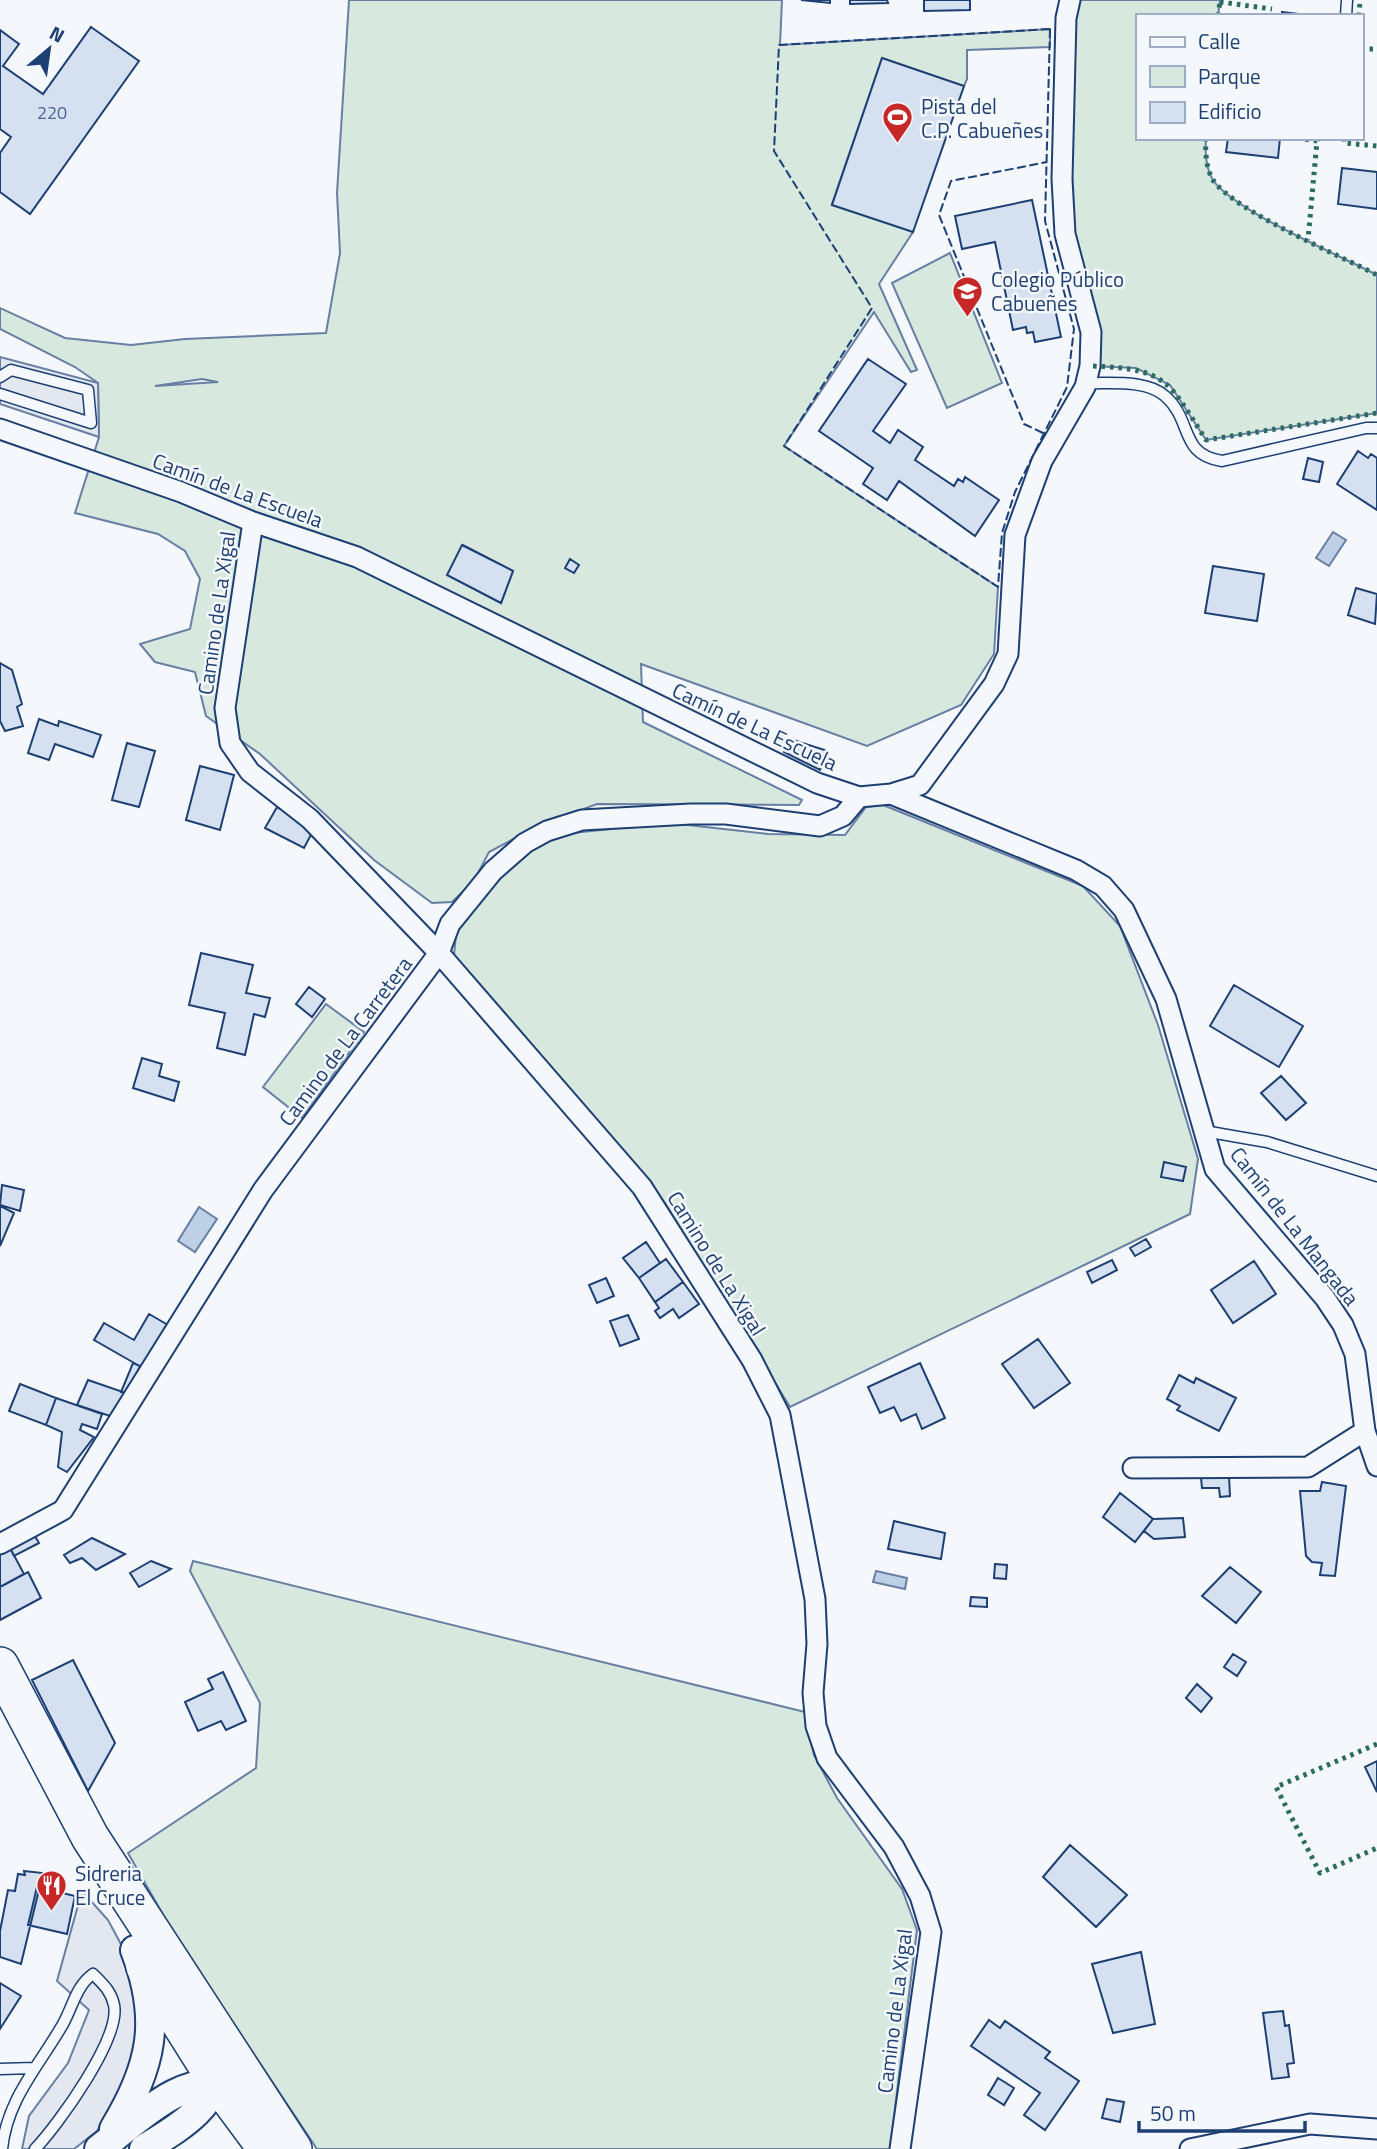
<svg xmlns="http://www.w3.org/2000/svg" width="1377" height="2149" font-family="'Titillium Web',sans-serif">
<rect width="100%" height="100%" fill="#f4f7fb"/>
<!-- green -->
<path fill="#d7e8df" stroke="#687fa3" stroke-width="2" fill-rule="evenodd" d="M349 0H782L780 45 1050 29V47L967 50V79L964 86 882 58 832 204 913 232 879 284 917 370 911 372 874 312 784 446 998 587 994 654 961 705 867 746 641 664 643 722 802 800 799 805 597 804 538 826 489 852 474 881 452 902 432 903 374 860 260 754 206 716 195 672 155 662 140 644 190 629 200 579 185 551 158 534 75 513 99 437 98 383 75 367 0 329V308L65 338 131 345 185 339 326 333 340 253 337 193ZM202 379 218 382 155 386ZM463 545 513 571 501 603 448 575Z
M1070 0H1220L1218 16H1137V138H1206C1205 151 1206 169 1213 180 1234 211 1339 255 1377 275V413L1206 440 1170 385 1136 368 1090 366 1065 234Z
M950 253 1002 383 947 408 892 283Z
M883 805 1083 886 1120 926 1158 1025 1198 1159 1190 1214 790 1407 665 1203 454 955 457 925 511 867 552 835 670 823 768 834 845 835 866 807Z
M326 1004 364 1032 302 1118 263 1087Z
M193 1561 805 1712 814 1755 837 1798 902 1889 917 1930 890 2149H317L174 1934 128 1853 256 1768 260 1703 190 1571Z"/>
<!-- parking -->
<path fill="#e3e8f0" stroke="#687fa3" stroke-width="2" d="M0 357 98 383 99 437 0 404Z
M82 1891 108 1920 123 1948 142 2005 126 2081 97 2131 74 2149H22L29 2116 68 2063 89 2010 57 1981Z"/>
<!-- water -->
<path fill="#bed0e5" stroke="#687fa3" stroke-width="2" d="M1333 532 1346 540 1329 566 1316 558Z
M199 1207 217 1219 195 1252 178 1241Z
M876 1571 907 1578 905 1589 873 1582Z"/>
<!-- building -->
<path fill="#d5e0f0" stroke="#1d3f73" stroke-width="2" d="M801 0H830V3Z
M850 0H887L888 3 850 4Z
M924 0H970V10L924 11Z
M1282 12 1315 16H1282Z
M91 27 139 61 30 214 0 192V153L11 137 0 129V30L19 44 3 66 43 94Z
M882 58 964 86 913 232 832 205Z
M1228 138H1280L1278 158 1226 152Z
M1342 168 1377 172V209L1338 204Z
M1032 200 1061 337 1035 342 1033 332 1027 333 1026 327 1013 330 995 242 962 249 955 216Z
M868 359 906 384 873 431 890 443 898 430 923 447 915 460 954 486 958 479 963 482 965 477 999 500 975 536 899 481 887 500 863 484 873 468 819 431Z
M1358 451 1368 458 1371 454 1377 458V510L1337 484Z
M1308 458 1323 462 1319 482 1303 479Z
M462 545 513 571 501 603 447 575Z
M570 559 579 565 574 573 565 568Z
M1213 566 1264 574 1257 621 1205 613Z
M1356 588 1377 594 1375 624 1348 615Z
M0 663 12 670 22 704 17 707 23 726 5 731 0 721Z
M39 719 58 726 59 721 101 735 93 757 55 744 49 760 28 753Z
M790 739 828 751 820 770 784 752Z
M127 743 155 751 139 807 112 800Z
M200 766 234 775 220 830 186 820Z
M277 807 315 827 304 848 265 828Z
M201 953 253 965 246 993 270 998 265 1017 254 1014 245 1055 217 1048 225 1013 189 1005Z
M1234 985 1303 1026 1279 1067 1210 1026Z
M309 987 325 999 312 1017 296 1004Z
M142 1058 162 1064 159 1076 179 1082 174 1101 133 1088Z
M1281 1076 1306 1103 1286 1120 1261 1093Z
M1164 1162 1186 1167 1183 1181 1161 1177Z
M2 1185 24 1190 20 1211 0 1205Z
M0 1206 14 1213 0 1246Z
M1146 1239 1151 1247 1135 1256 1130 1248Z
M646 1242 660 1263 639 1278 623 1258Z
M666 1259 683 1282 655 1302 639 1278Z
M1112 1260 1117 1270 1092 1283 1087 1272Z
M1254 1261 1276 1294 1233 1323 1211 1290Z
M606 1278 614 1296 597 1303 589 1285Z
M683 1282 699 1304 679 1318 673 1309 660 1318 655 1311 659 1308 655 1302Z
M149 1314 168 1325 143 1368 94 1340 104 1323 134 1340Z
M628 1315 639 1339 620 1346 610 1321Z
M1038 1339 1070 1383 1034 1408 1002 1364Z
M133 1363 140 1366 128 1394 121 1392Z
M920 1363 945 1418 922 1429 916 1414 901 1421 894 1407 880 1413 868 1387Z
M1179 1375 1194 1383 1196 1378 1236 1398 1219 1431 1177 1410 1180 1406 1167 1399Z
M88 1380 126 1393 116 1418 77 1405Z
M20 1384 56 1398 46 1425 9 1411Z
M56 1398 102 1414 97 1429 82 1424 80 1430 94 1437 67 1472 58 1467 62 1432 46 1425Z
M1229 1476 1230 1496 1220 1497 1219 1488H1202L1201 1478Z
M1322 1482 1346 1486 1335 1576 1320 1575 1322 1563 1312 1562 1306 1556 1300 1491H1320Z
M1120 1493 1153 1519 1135 1542 1103 1517Z
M1183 1518 1185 1537 1154 1539 1144 1531 1153 1519Z
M894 1521 945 1533 941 1559 888 1549Z
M33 1533 39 1543 14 1556 9 1546Z
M92 1538 125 1554 96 1570 82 1558 70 1563 64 1555Z
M9 1546 24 1574 0 1587V1550Z
M151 1561 171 1569 139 1587 130 1573Z
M995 1564 1007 1565 1006 1579 994 1578Z
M1230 1567 1261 1592 1236 1623 1202 1596Z
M28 1572 41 1598 0 1620V1587Z
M971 1597 987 1598V1607L970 1606Z
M1233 1654 1246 1662 1237 1676 1224 1667Z
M73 1660 115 1743 88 1791 32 1680Z
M223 1672 246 1721 226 1730 221 1721 198 1731 185 1702 213 1689 208 1679Z
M1197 1684 1212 1698 1201 1712 1186 1698Z
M1377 1761V1792L1365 1767Z
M1070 1845 1127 1895 1096 1927 1043 1877Z
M24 1871 43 1873 21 1964 0 1957V1931L8 1890 15 1891 18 1874 25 1875Z
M37 1887 75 1896 67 1934 28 1925Z
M1141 1952 1155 2024 1113 2033 1092 1964Z
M0 1983 21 1996 0 2029Z
M1283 2011 1285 2026 1289 2025 1294 2063 1287 2064 1289 2077 1272 2079 1263 2013Z
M989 2020 1000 2028 1005 2021 1050 2052 1045 2058 1079 2081 1045 2130 1024 2115 1040 2093 971 2046Z
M998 2078 1014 2088 1004 2105 988 2095Z
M1107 2099 1124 2102 1120 2122 1102 2118Z"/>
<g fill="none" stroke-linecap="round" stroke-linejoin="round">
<defs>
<path id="lane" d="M1346 16 1347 0
M0 377 11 370 88 390 91 423 0 394
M1086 383C1109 384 1146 379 1165 396 1193 420 1179 455 1222 461L1366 428H1377
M1204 1131 1267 1142 1377 1176
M0 2069 34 2068
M2 2149C7 2099 39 2066 63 2024 73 2006 76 1986 93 1974 103 1984 111 1991 114 2005 121 2038 58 2125 35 2149"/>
<path id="street" d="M0 429 181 492 253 522 357 557 817 783 859 797 891 794 920 785 994 684 1008 654 1015 535 1042 461 1085 387 1090 366 1091 332 1065 234 1062 179 1066 18 1070 0
M253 522 225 708 230 743 250 772 310 819 439 953 642 1187 752 1360 780 1415 815 1599 817 1644 813 1693 816 1726 827 1758 894 1847 920 1896 931 1932 900 2149
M891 794 1076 870 1103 886 1124 910 1166 999 1215 1169 1325 1298 1343 1325 1355 1354 1365 1431 1377 1466
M1133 1468 1308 1467 1365 1431
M0 1544 63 1510 263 1190 439 953 450 924 493 871 525 843 547 831 582 820 691 814H726L820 826 843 816 859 797
M1190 2149 1310 2124 1377 2129"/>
<path id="secondary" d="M114 2129C152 2067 162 2020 135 1950
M99 2149C131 2126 187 2067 229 2089
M144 2149C176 2129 218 2107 218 2065"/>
<path id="highway" d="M0 1666 90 1837 293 2149
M145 1967 218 2083 258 2137"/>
</defs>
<!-- lane casing -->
<use href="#lane" stroke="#1d3f73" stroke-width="13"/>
<!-- street casing -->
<use href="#street" stroke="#1d3f73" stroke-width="23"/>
<!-- secondary casing -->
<use href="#secondary" stroke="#1d3f73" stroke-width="32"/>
<!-- highway casing -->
<use href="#highway" stroke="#1d3f73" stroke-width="40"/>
<!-- lane -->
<use href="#lane" stroke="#f4f7fb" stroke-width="10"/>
<!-- street -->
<use href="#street" stroke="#f4f7fb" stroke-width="19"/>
<!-- secondary -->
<use href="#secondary" stroke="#f4f7fb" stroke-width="28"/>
<!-- highway -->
<use href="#highway" stroke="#f4f7fb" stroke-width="37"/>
<!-- hedge -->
<path stroke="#2c6c60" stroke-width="5" stroke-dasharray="3.5 5" stroke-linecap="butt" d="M1220 2 1272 9
M1218 16 1220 1
M1359 16 1360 0
M1361 49H1377
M1206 138C1205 151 1206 169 1213 180 1234 211 1339 255 1377 275
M1297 138 1317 141 1308 240
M1344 138V143L1377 146
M1093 366C1168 369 1168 381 1206 440L1377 413
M1377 1744 1276 1787 1320 1873 1377 1848"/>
<!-- fence -->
<path stroke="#1d3f73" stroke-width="2" stroke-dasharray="9 3.5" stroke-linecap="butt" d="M1050 29 1045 221 1074 329 1067 387 1015 492 1002 533 998 587 784 446 872 308 774 151 779 45Z
M1043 433 1024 424 939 215 951 181 1047 162"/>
</g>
<!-- icons -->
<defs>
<symbol id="stadium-pin" viewBox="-11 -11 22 30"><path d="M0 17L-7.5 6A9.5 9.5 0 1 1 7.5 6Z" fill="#c62828" stroke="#f4f7fb"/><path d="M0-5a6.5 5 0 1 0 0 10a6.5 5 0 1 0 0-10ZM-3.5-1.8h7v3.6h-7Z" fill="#fff"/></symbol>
<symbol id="school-pin" viewBox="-11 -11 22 30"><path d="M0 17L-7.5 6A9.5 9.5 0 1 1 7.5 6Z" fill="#c62828" stroke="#f4f7fb"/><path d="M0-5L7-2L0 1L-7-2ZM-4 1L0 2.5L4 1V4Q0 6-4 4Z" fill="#fff"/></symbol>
<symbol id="restaurant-pin" viewBox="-11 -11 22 30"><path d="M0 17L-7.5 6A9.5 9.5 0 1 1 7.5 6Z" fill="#c62828" stroke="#f4f7fb"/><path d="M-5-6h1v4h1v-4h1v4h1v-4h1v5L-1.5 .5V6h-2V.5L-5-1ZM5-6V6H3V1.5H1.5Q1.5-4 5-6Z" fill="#fff"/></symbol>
</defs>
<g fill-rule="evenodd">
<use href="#stadium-pin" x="880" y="100" width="35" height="47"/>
<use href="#school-pin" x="950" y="274" width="35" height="47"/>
<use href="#restaurant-pin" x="34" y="1868" width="35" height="47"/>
</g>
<g text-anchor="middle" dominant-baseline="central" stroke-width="5" stroke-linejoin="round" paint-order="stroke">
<!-- number labels -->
<g font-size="18" fill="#4b6792">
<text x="52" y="112">220</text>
</g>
<!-- poi labels -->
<g font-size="21" fill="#1d3f73" stroke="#f4f7fb" text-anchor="start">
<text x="921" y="106">Pista del<tspan x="921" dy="24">C.P. Cabueñes</tspan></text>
<text x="991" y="279">Colegio Público<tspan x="991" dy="24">Cabueñes</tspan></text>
<text x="75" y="1873">Sidreria<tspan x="75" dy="24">El Cruce</tspan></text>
</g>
<!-- street labels -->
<g font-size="21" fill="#1d3f73" stroke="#f4f7fb">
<text transform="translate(238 490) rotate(20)">Camín de La Escuela</text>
<text transform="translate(216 613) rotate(-82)">Camino de La Xigal</text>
<text transform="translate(755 726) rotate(25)">Camín de La Escuela</text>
<text transform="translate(345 1041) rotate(-53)">Camino de La Carretera</text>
<text transform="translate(1295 1226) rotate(52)">Camín de La Mangada</text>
<text transform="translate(717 1263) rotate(58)">Camino de La Xigal</text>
<text transform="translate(894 2011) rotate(-83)">Camino de La Xigal</text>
</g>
</g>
<!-- legend -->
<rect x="1136" y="14" width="228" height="126" fill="#f4f7fb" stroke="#9eadc5" stroke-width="2"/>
<rect x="1150" y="37" width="35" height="10" fill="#f4f7fb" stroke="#9eadc5" stroke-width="2"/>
<text x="1198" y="49" font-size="21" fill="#1d3f73">Calle</text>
<rect x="1150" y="66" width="35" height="21" fill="#d7e8df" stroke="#9eadc5" stroke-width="2"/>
<text x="1198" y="84" font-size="21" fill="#1d3f73">Parque</text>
<rect x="1150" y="102" width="35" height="21" fill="#d5e0f0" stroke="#9eadc5" stroke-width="2"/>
<text x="1198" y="119" font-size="21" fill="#1d3f73">Edificio</text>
<!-- north arrow -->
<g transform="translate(49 49) rotate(29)" stroke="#f4f7fb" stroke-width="5" paint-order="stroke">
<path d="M0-5L12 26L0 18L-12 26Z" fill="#1d3f73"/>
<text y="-10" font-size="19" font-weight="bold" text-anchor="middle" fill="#1d3f73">N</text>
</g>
<!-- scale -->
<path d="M1139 2121v10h166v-10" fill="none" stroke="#1d3f73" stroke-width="3.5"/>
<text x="1150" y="2121" font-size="21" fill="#1d3f73" stroke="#f4f7fb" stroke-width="5" paint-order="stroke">50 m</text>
</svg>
